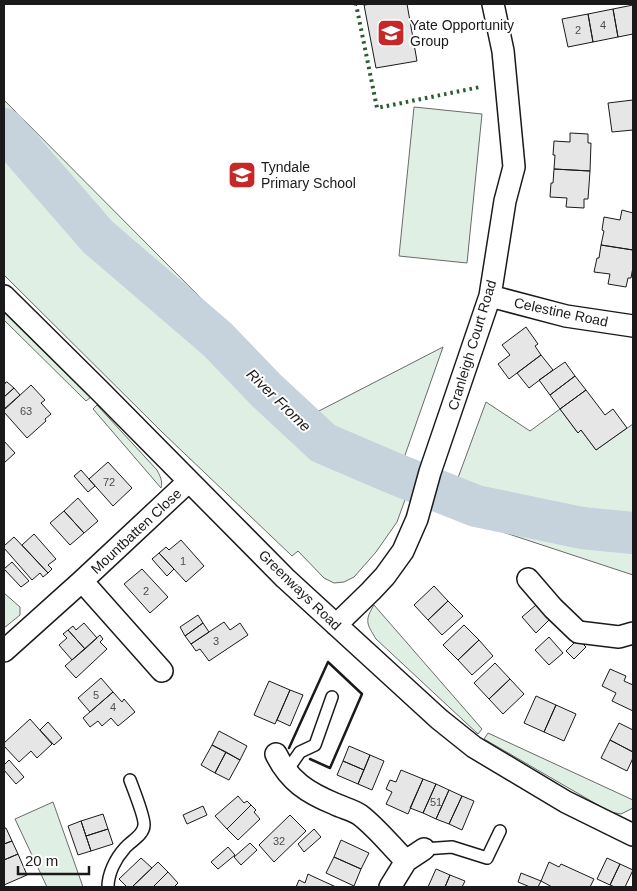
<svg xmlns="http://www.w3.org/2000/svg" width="637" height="891" font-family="Helvetica,sans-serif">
<rect width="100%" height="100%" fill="#fff"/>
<!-- green -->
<path fill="#e0efe3" stroke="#6a6a6a" d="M4 100 315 413 443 347 392 492 406 497 397 522 376 552 354 577 344 582 334 583 324 578 298 551 292 556 162 432 4 275Z
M414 107 482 114 467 263 399 256Z
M4 310 91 397 86 401 4 320Z
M486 402 530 431 560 409 577 432 581 430 596 450 633 424V528L610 529 633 534V575L445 513Z
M97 405 157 470C160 476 163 481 161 488L93 409Z
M4 593 20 607V615L4 628Z
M374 605 482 729 478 734 376 639C367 624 364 621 374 605Z
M488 733 633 800V808L621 814 610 812 484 739Z
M53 802 83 887H47L15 819Z"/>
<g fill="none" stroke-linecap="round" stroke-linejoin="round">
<!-- river -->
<path stroke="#c6d2dc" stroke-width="42" d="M4 129 98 237 217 339 267 391 323 443 393 473 476 506 582 528 633 533"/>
</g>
<!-- building -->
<path fill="#e6e6e6" stroke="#1a1a1a" d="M372 4H407L417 61 376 68 364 5Z
M633 5V34L618 37 613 9Z
M613 9 618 37 593 42 588 14Z
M588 14 593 42 568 47 562 19Z
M633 100V130L612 132 608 103Z
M570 133 588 134V143H591L590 171 554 169 555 155H553L554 141 570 142Z
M554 169 590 171 588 199H584V208L566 207 567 198 550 197 551 183H553Z
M622 210 633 213V250L601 245 604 231 602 230 604 217 620 220Z
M601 245 633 250V267L631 278H628L626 287 608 284 610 274 594 272 597 258H599Z
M526 327 538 344 535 346 541 355 509 379 498 364 510 355 502 345Z
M541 355 553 370 529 388 517 373Z
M565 362 575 376 550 395 539 380Z
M575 376 586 390 560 409 550 395Z
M6 382H7L14 388 4 397V385Z
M31 385 45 400 41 403 51 414 45 419 46 421 27 438 4 412V410Z
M14 388 20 395 4 409V397Z
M586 390 605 415 613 409 627 428 596 450 581 430 578 433 560 409Z
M4 441 15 453 4 463Z
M108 462 132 488 113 506 89 479Z
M81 470 95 486 88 492 74 476Z
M78 498 98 521 84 533 64 511Z
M64 511 84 533 70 545 50 523Z
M34 534 56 559 48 565 52 569 48 573 22 545Z
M14 537 48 573 43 577 40 573 32 580 4 548V546Z
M181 540 204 566 186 582 159 553 166 547 169 550Z
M159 553 174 569 167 576 152 559Z
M12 562 29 581 21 587 4 569Z
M142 569 168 597 150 613 124 584Z
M434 586 448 601 428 620 414 605Z
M448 601 463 616 442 635 428 620Z
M536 605 549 620 536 633 522 617Z
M198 615 203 623 185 636 180 627Z
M224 622 230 630 240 623 248 635 209 661 200 649 196 651 191 644Z
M84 623 97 638 85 649 68 630 73 626 76 630Z
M203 623 209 632 191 644 185 636Z
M464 625 479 640 458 660 443 645Z
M68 630 85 649 72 660 59 645 67 638 63 634Z
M100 635 103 639 100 642 107 649 76 678 65 666Z
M549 637 563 653 549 665 535 650Z
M578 639 586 647 574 659 566 651Z
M479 640 493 656 472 675 458 660Z
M495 663 510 679 489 699 474 683Z
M610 669 626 676 624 681 633 685V711L612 701 616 693 602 686Z
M101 678 113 692 90 712 78 698Z
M510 679 524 694 503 714 489 699Z
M269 681 290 690 275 724 254 715Z
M290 690 303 695 290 726 277 720Z
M113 692 122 702 124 699 135 712 118 726 111 718 102 726 98 721 90 727 83 718Z
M536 696 556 705 544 732 524 723Z
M556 705 576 714 564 741 544 732Z
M30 719 52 744 37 758 31 751 19 762 4 746V743Z
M48 722 62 738 54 745 40 730Z
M619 723 633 730V752L610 740Z
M219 731 247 746 240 760 212 745Z
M610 740 633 752V758L627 771 601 758Z
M212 745 226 752 215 773 201 765Z
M349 746 370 755 364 770 343 761Z
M226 752 240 760 229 780 215 773Z
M370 755 384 761 372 790 358 784Z
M9 760 24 777 16 784 4 770V765Z
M343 761 364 770 358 784 337 775Z
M401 770 423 779 408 814 386 804 392 792 386 789 390 780 396 782Z
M423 779 436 784 423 813 410 808Z
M436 784 449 790 436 819 423 813Z
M449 790 462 796 449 824 436 819Z
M238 796 244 803 247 801 251 805 227 829 215 816Z
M462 796 474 801 462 830 449 824Z
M251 805 256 810 254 812 260 819 238 840 227 829Z
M203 806 207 815 187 824 183 815Z
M103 814 108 829 86 836 81 821Z
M290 815 306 831 274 862 259 845Z
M81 821 91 851 78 855 68 826Z
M4 828H6L12 841 4 844Z
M108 829 113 844 91 851 86 836Z
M314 829 321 837 304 852 298 844Z
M341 840 369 853 361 869 334 857Z
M12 841 18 854 4 860V844Z
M250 843 257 850 241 865 234 857Z
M228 847 235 855 218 869 211 862Z
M18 854 27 875 4 885V860Z
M334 857 361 869 354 886 326 873Z
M141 858 152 868 132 887H127L119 879Z
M607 858 620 864 610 885 597 879Z
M158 862 168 872 153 887H132Z
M549 862 559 867 561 864 594 879 590 887H552L541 881Z
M620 864 633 870 625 887H615L610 885Z
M436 869 450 875 445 887H428Z
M168 872 178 883 174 887H153Z
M521 873 541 881 538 887H530L518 882Z
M308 874 312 876 336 887H296L299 880 305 883Z
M450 875 465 881 462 887H445Z"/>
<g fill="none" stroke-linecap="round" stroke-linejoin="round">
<defs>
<path id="lane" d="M286 772 300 752 315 745 332 697
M424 849 452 847 487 858 500 831
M108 887C108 874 115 859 125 848 131 841 144 835 144 825 145 818 133 788 130 780"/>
<path id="street" d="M4 296 100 391 285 578 439 719 474 747 566 802 633 835
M490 296 566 316 633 326
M528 579 553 608 578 632 619 637 633 633
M82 581 162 671
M336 625 371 591 385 576 403 551 417 519 430 472 490 296 505 201 514 167 503 51 493 4
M4 651 82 581 189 481
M276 754C289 781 308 793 335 804 343 808 353 810 360 815 377 828 391 846 406 861
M390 887 406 861 424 849"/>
</defs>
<!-- lane casing -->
<use href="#lane" stroke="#1a1a1a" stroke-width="14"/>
<!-- street casing -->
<use href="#street" stroke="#1a1a1a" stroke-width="24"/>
<!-- lane -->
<use href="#lane" stroke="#fff" stroke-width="11"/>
<!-- street -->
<use href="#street" stroke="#fff" stroke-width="21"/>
<!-- hedge -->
<path stroke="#2b5a34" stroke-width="4" stroke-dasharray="2.5 4" stroke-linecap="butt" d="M357 4H356L377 108 480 87"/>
<!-- wall -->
<path stroke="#1a1a1a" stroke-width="2.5" d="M289 748 328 662 362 694 330 768 310 759"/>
</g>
<!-- icons -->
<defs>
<symbol id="school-square" viewBox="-11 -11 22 22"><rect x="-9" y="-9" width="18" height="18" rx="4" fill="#c62828" stroke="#fff"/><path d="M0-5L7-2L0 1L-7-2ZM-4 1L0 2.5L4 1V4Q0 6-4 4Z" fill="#fff"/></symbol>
</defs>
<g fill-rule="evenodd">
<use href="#school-square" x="375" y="17" width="32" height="32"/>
<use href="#school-square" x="226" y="159" width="32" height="32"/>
</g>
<g text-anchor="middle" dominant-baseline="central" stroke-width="4" stroke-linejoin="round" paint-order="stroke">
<!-- number labels -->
<g font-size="11" fill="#4d4d4d">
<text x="603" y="25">4</text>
<text x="578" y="30">2</text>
<text x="26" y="411">63</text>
<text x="109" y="482">72</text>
<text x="183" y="561">1</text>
<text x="146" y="591">2</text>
<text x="216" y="641">3</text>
<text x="96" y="695">5</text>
<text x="113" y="707">4</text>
<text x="436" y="802">51</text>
<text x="279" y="841">32</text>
</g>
<!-- poi labels -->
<g font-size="14" fill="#1a1a1a" stroke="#fff" text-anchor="start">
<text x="410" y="25">Yate Opportunity<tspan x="410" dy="16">Group</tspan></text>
<text x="261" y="167">Tyndale<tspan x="261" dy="16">Primary School</tspan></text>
</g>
<!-- street labels -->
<g font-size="14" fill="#1a1a1a" stroke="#fff">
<text transform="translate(561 312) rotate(12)">Celestine Road</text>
<text transform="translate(472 345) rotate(-73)">Cranleigh Court Road</text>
<text transform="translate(136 531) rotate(-43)">Mountbatten Close</text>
<text transform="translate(300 590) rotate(44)">Greenways Road</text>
</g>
<!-- water labels -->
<g font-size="15" font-style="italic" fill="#1a1a1a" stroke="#fff">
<text transform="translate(279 400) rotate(44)">River Frome</text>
</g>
</g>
<!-- border -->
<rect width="637" height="891" fill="none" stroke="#1a1a1a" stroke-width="10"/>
<!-- scale -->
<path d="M18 866v8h71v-8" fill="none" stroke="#1a1a1a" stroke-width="2.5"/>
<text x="25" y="866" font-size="15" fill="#1a1a1a" stroke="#ffffff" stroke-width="4" paint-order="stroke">20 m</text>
</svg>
